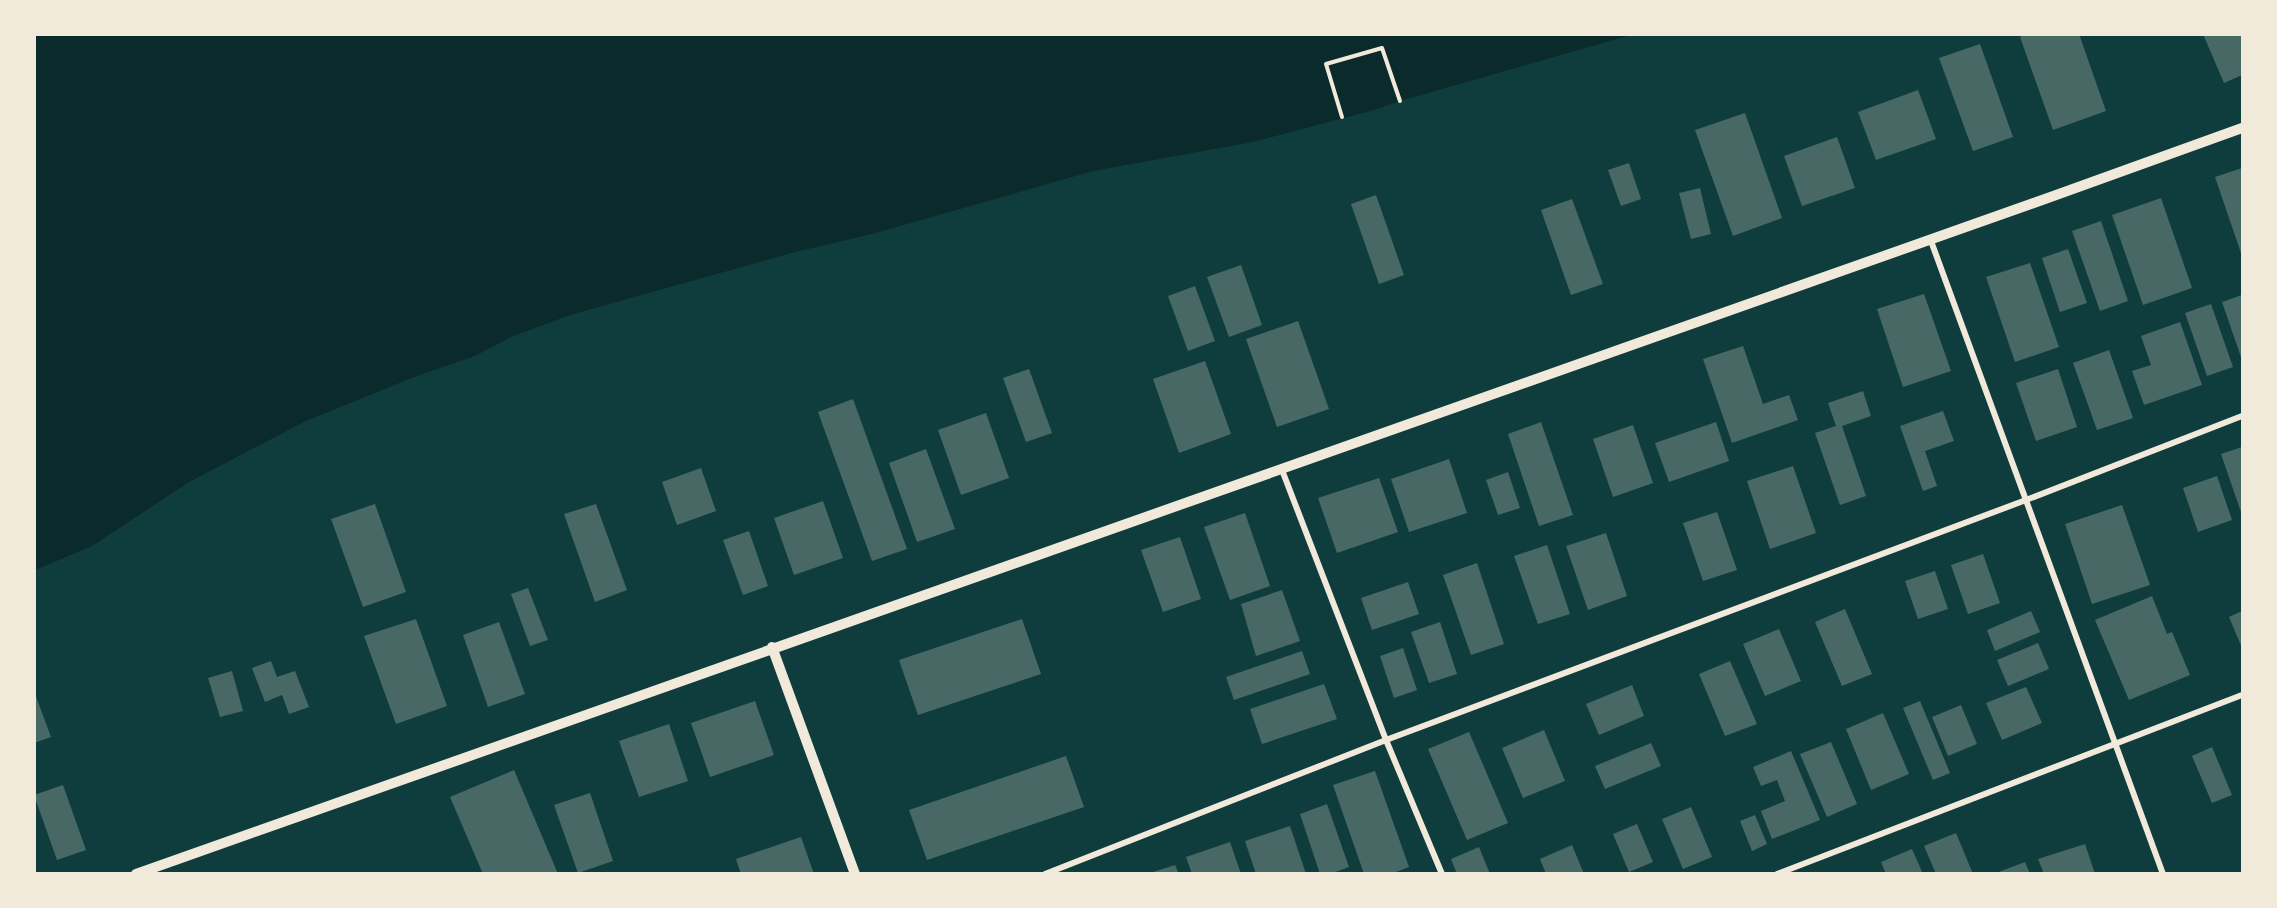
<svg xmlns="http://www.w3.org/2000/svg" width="2277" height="908" font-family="'Times New Roman',serif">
<rect width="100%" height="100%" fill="#0f3d3e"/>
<!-- water -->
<path fill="#0a2a2b" d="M35 35H1631L1400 101 1374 110 1253 142 1093 171 872 234 795 252 570 315 511 337 475 356 414 377 306 421 189 482 92 546 35 570Z"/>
<!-- building -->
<path fill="#486865" d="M2026 34H2079L2106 111 2053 130 2020 37Z
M2203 34H2242V75L2224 83Z
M1980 44 2013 137 1973 151 1939 58Z
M1918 90 1936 139 1876 160 1858 112Z
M1745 113 1782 218 1733 236 1695 130Z
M1837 137 1855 188 1802 206 1784 156Z
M1629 163 1641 199 1621 206 1608 170Z
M2242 168V256L2215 177Z
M1700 188 1711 234 1691 239 1679 193Z
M1376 195 1404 275 1379 284 1351 204Z
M2161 198 2192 288 2143 305 2112 215Z
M1572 199 1603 284 1571 295 1541 210Z
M2101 221 2128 301 2100 311 2072 231Z
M2068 249 2087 303 2060 312 2042 258Z
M2030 263 2059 347 2015 362 1986 277Z
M1241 265 1262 325 1229 337 1207 277Z
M1195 286 1215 341 1188 351 1168 296Z
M1924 294 1951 371 1903 387 1877 309Z
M2242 295V360L2222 302Z
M2211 304 2233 367 2207 376 2185 313Z
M1298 321 1329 409 1277 427 1246 339Z
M2180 322 2202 385 2144 405 2132 371 2151 365 2141 336Z
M1743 346 1763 404 1789 395 1798 420 1732 443 1703 359Z
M2109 350 2133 418 2097 430 2073 363Z
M1205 361 1231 434 1179 453 1153 379Z
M1029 369 1052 433 1026 442 1003 378Z
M2058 369 2077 427 2036 441 2016 383Z
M1863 391 1871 416 1842 426 1866 496 1840 505 1815 433 1836 426 1828 403Z
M853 399 907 549 872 561 818 412Z
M1943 411 1954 441 1925 451 1937 486 1923 491 1900 426Z
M986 413 1009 478 961 495 938 430Z
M1541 422 1573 515 1539 526 1508 434Z
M1716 422 1729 461 1669 482 1655 443Z
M1633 425 1653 483 1613 497 1593 439Z
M2242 447V515L2221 454Z
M926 449 955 529 917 542 889 463Z
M1449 459 1467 513 1409 532 1391 479Z
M1793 466 1816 533 1770 549 1747 481Z
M701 468 716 511 677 525 662 482Z
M1508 472 1520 508 1498 515 1486 480Z
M2217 476 2232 520 2198 532 2183 488Z
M1379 478 1398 532 1337 553 1318 498Z
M823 501 843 558 794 575 774 518Z
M375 504 406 592 363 607 331 519Z
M596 504 627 590 595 602 564 514Z
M2122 505 2150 585 2092 604 2065 524Z
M1717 512 1737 570 1703 581 1683 523Z
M1245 513 1270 586 1230 600 1204 527Z
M749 531 768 586 743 595 723 540Z
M1606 533 1627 596 1588 610 1566 546Z
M1180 537 1201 599 1163 612 1141 550Z
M1547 545 1570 614 1538 624 1514 556Z
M1983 554 2000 603 1968 614 1951 565Z
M1477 563 1504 644 1471 655 1443 575Z
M1935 571 1948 609 1918 619 1905 581Z
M1408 582 1419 614 1372 630 1361 598Z
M528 588 548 640 530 646 511 594Z
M1282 590 1300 641 1256 656 1241 604Z
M2152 596 2167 634 2172 632 2190 675 2129 700 2095 620Z
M1845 609 1872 674 1842 686 1815 622Z
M2031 611 2040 632 1995 651 1987 630Z
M2242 611V648L2229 617Z
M416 619 447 706 396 724 364 636Z
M1022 619 1041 674 918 715 899 660Z
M499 622 525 694 488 707 463 635Z
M1440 622 1457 674 1429 683 1411 632Z
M1779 629 1801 681 1765 696 1743 644Z
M2038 643 2049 669 2008 686 1997 660Z
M1403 648 1417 690 1394 698 1380 656Z
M1302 651 1310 674 1234 700 1226 677Z
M271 661 277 677 295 671 309 707 289 714 282 695 265 702 252 668Z
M1730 661 1757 724 1725 736 1699 674Z
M232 671 243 711 220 717 208 678Z
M1324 684 1337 719 1262 744 1250 709Z
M1632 685 1644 716 1599 735 1586 704Z
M2026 687 2042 723 2002 740 1986 703Z
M34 691 51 737 34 743Z
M755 701 774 755 710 777 691 723Z
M1920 701 1950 773 1933 780 1903 708Z
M1961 705 1977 744 1948 756 1932 717Z
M1883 713 1909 774 1871 790 1846 729Z
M669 724 688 781 639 797 619 741Z
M1544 730 1565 781 1523 798 1502 748Z
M1469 732 1508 823 1467 840 1428 749Z
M1831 742 1857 804 1827 817 1800 754Z
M1651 743 1661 766 1605 789 1595 766Z
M2212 747 2232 795 2212 803 2192 756Z
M1791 751 1820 820 1772 839 1761 811 1785 801 1777 780 1761 786 1753 767Z
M1066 756 1084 807 927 860 909 810Z
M514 770 558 874H483L450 797Z
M1375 771 1409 867 1391 874H1364L1333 785Z
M63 785 86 850 57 860 34 795Z
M590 793 613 861 578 873 554 805Z
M1327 804 1349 867 1330 874H1320L1300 814Z
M1691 807 1712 857 1683 869 1662 819Z
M1755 815 1767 844 1752 851 1740 821Z
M1637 824 1653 862 1629 872 1613 834Z
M1290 826 1306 874H1256L1245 841Z
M1956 833 1973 874H1936L1924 846Z
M801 837 814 874H741L736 859Z
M1230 842 1241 874H1192L1186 857Z
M2085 844 2095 874H2044L2038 859Z
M1572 845 1584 874H1546L1540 859Z
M1479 847 1490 874H1457L1451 859Z
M1912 849 1923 874H1886L1881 862Z
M2025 862 2030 874H1996V873Z
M1175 865 1179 874H1151L1150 873Z"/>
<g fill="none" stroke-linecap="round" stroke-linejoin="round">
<!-- path -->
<path stroke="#f1e9da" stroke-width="4" d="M1342 117 1326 64 1382 48 1400 101"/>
<!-- minor -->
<path stroke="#f1e9da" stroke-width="6" d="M1931 241 2163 874
M1282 470 1386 740 1442 874
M1045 874 1386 740 2026 500 2242 416
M1777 874 2242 695"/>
<!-- tertiary -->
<path stroke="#f1e9da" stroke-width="10" d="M772 647 855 874
M136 874C837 622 1542 382 2242 128"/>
</g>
<!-- border -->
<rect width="2277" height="908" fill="none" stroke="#f1e9da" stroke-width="72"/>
</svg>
